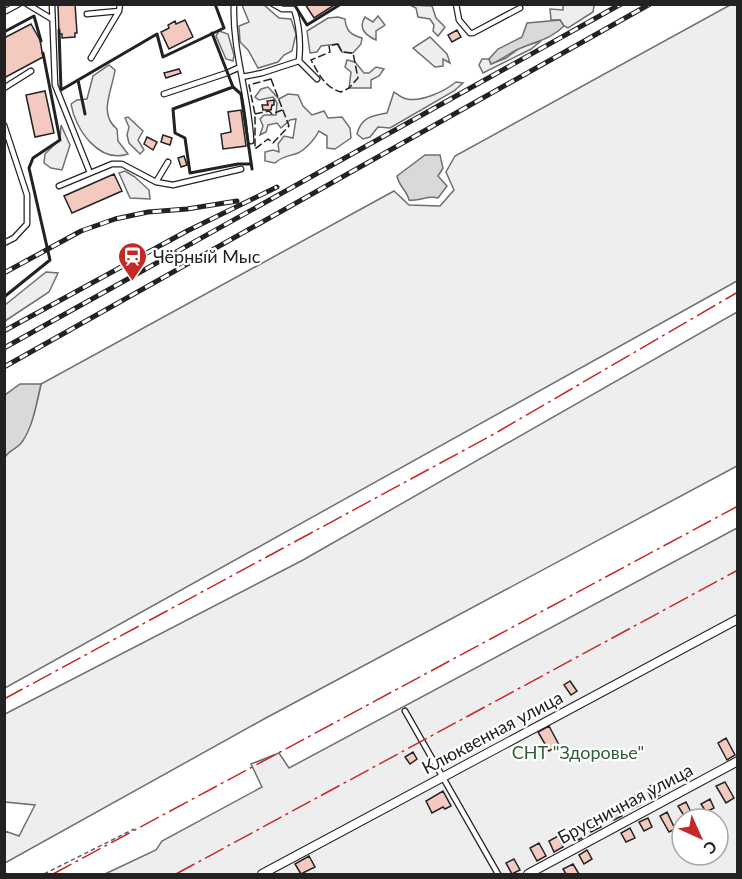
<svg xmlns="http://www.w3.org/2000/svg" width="742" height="879" font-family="Lato,sans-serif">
<rect width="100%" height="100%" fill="#fff"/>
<!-- green -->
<path fill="#eee" stroke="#6f6f6f" stroke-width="1.5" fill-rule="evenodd" d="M592 4 594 6 593 12 568 28 564 26 560 20H551L550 9 563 10V5Z
M242 5H264L279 18 291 19 296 34 292 51 284 55 278 62 258 68 248 50 240 42 239 26 249 22Z
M410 5 432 6 436 18 445 27 438 36 433 31 434 25 430 19 418 17 416 8Z
M730 5H737V281L5 688V457C9 449 18 448 22 441 33 424 37 403 41 384L394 191 409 205 440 206 454 190 446 172 455 156Z
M378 16 385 25 376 31V40C365 35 358 28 365 17L373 22Z
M338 17 345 19C346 31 351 35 362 38L361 44 353 53 342 52 337 44 321 46 317 52 310 53 307 31 328 18Z
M219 31 228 34 234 55 233 61 226 59 216 36Z
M430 37 447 54 450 63 443 59V66L435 67 413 48Z
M541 41 531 49 483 73 479 65 482 59H489L491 64 506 58 521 47Z
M347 60 355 62 364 73H369L376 67 384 69 379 76 371 80V88H349L351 72 345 67Z
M109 65 115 70C112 91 98 114 117 129L118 141 128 154C99 164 75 129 71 104L77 100 87 99 93 76Z
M456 82 463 83 454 91 390 128 378 127 370 137 363 139 357 134C361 117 372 116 387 113L394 92C397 94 403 99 407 99 422 102 445 91 456 82Z
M268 87 279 99 288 94 298 95 303 106 312 115 324 111 328 118 342 117 350 128 351 138 335 149 327 148V136L319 131C315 139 306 149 298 153 288 157 284 155 275 163L265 161V152L273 150 279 152 278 144 284 136 293 138 296 119 290 120 281 128 277 123 268 125 266 132 260 135 263 126 260 119 264 115H276L277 103 273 97 259 100 255 97 261 89Z
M128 117 143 131 138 140 144 150 140 154 129 143 127 135 129 127 125 118Z
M61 125 70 145 62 170 51 168 44 163 45 154 60 139Z
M125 171 135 177 149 190 150 199 130 198 119 173Z
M46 272 58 273 49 292 5 321V305Z
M737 312V466L264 719 5 863V831L19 836 35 805 5 802V714L303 560Z
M737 528V874H105L156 850 162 841 262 787 251 764 279 753 289 768ZM682 819H718V855H682Z"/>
<!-- water -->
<path fill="#d9d9d9" stroke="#6f6f6f" stroke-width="1.5" d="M560 20 564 26C551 39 537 41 521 48 512 51 502 60 491 64L489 59 498 49 522 37 527 23Z
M425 155H440L443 168 438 176 447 186 438 198C426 195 420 202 409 200 407 190 399 187 397 176Z
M20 384H41C37 401 33 427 22 442 17 449 9 450 5 457V395Z"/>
<!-- building -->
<path fill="#f3c9c0" stroke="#222" stroke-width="1.5" d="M75 4 77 33H75V37L62 38V34H59L58 5Z
M305 4H336L314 18Z
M185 20 193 37 169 49 161 32 169 28 168 25 175 21 176 24Z
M31 24 40 40 43 57 4 78V38Z
M457 30 461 37 452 42 448 35Z
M179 69 181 73 166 78 164 73Z
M45 91 54 133 35 137 26 95Z
M274 100V105H272L271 110H263L262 105H268L267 101Z
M241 110 246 146 223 149 221 134 231 132 228 112Z
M163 135 172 138 170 145 161 142Z
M147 137 157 142 153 150 144 144Z
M184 156 187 165 181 167 178 158Z
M114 174 122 191 72 213 64 196Z
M570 681 577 691 571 695 564 685Z
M549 726 559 745 549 751 538 732Z
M726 738 735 755 727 760 718 743Z
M413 752 417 759 410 764 405 757Z
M725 782 734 798 726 803 716 786Z
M654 784 660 795 652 799 646 788Z
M443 791 451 806 445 809 443 807 432 813 426 801Z
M635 795 640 805 631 809 626 799Z
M710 799 714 808 706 812 701 804Z
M686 802 693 816 686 819 678 806Z
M617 807 622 816 614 820 610 811Z
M667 812 675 829 669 832 660 816Z
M595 816 601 827 591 832 585 821Z
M648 818 652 827 644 831 639 822Z
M580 826 586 836 578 840 572 830Z
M630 828 635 838 626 842 621 833Z
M558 836 563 847 554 852 549 841Z
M539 843 546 856 537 861 530 848Z
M587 850 592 859 584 864 579 855Z
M309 856 315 867 301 874 295 864Z
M514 859 520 870 512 874 506 863Z
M573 864 579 874H566L563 869Z"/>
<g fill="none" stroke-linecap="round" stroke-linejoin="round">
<defs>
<path id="service" d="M27 4 52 19
M52 4 55 85 90 173
M234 4C232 51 249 95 251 141
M273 4 282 9H294C300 27 301 42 299 61
M456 4 459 20 470 33H473L520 8
M4 12 19 4
M87 14 119 11
M91 58 119 11 120 4
M299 61 317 79
M242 77 262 73 299 61
M4 88 31 71
M164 94 227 73 240 67
M4 125 27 195V224L14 238 4 243
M156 182 168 162
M59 186 112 164H122L156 182 173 185 241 169
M405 711 498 874"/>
<path id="minor" d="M262 874 738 619
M528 874 738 761"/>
</defs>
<!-- service casing -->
<use href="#service" stroke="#222" stroke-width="7"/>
<!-- minor casing -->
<use href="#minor" stroke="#222" stroke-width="10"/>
<!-- path -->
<path stroke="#646464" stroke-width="1.5" stroke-dasharray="4.5 3" stroke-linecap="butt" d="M44 874 134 829"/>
<!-- service -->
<use href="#service" stroke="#fff" stroke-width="4.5"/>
<!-- minor -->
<use href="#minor" stroke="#fff" stroke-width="8"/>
<defs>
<path id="rail" d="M4 273 81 231 115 219 148 212 187 209 237 201
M4 331 187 231 277 187
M4 348 621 4
M4 367 650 4"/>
</defs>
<!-- rail casing -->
<use href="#rail" stroke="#222" stroke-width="5"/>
<!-- rail -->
<use href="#rail" stroke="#fff" stroke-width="3" stroke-dasharray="9" stroke-linecap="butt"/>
<!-- fence -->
<path stroke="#222" stroke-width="1.5" stroke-dasharray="8 3" stroke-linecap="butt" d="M338 44 342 52 353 53 358 78 349 88 341 92C324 87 319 74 311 60L330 52 329 46Z
M271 79 289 126 273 143 268 139 255 149V114L249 85Z
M255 114 269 111 272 114 282 110"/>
<!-- wall -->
<path stroke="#222" stroke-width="3" d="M294 4 307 25 341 4
M59 30 61 90 157 34 163 57 224 28 215 4
M4 32 34 16 41 41
M212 33 233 87 241 94 252 169
M78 80 85 114
M233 87 173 109 175 133 185 138 190 173 238 164H251
M4 297 50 260 29 168 33 158 60 140 43 53"/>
<!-- power -->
<path stroke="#c62828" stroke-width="1.5" stroke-dasharray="21 4.5 3 4.5" stroke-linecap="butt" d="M4 699 494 434 738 292
M53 874 738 506
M176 874 738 570"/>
</g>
<!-- icons -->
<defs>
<symbol id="station-pin" viewBox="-11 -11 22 30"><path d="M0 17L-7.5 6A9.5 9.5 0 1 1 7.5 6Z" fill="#c62828" stroke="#fff"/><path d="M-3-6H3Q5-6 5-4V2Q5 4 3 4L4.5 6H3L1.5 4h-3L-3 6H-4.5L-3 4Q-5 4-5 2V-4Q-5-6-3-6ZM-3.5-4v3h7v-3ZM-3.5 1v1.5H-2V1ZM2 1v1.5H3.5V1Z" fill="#fff"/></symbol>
</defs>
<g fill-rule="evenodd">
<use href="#station-pin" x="116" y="240" width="33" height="45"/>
</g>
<g text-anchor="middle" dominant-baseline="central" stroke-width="4.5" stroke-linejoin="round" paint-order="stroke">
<!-- poi labels -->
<g font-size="18" fill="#222" stroke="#fff" text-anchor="start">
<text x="153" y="256">Чёрный Мыс</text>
</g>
<!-- street labels -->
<g font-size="18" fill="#222" stroke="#fff">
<text transform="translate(492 732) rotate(-28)">Клюквенная улица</text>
<text transform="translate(625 803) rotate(-28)">Брусничная улица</text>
</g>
<!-- park labels -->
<g font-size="18" fill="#2f5e38" stroke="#fff">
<text x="578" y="752">СНТ "Здоровье"</text>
</g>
</g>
<!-- border -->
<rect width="742" height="879" fill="none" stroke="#222222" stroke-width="12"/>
<!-- north arrow -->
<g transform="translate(700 837) rotate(135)"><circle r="28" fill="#ffffff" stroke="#a7a7a7" stroke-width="1.5"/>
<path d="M0-4.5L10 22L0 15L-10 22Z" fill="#c62828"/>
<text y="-9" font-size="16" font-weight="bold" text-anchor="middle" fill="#222222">С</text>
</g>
</svg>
